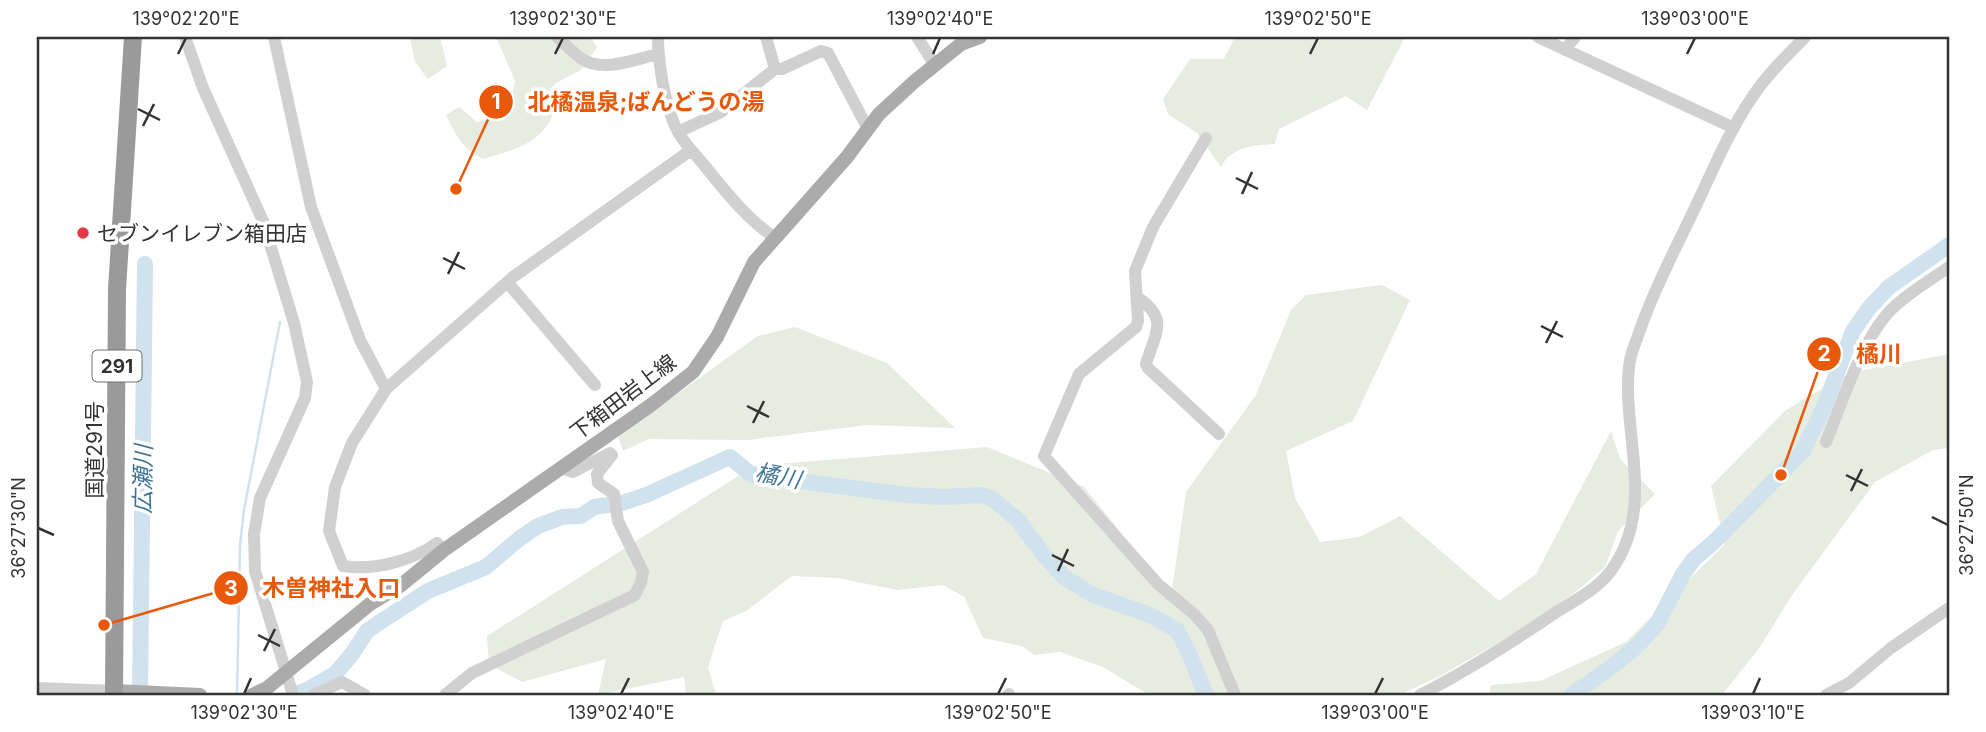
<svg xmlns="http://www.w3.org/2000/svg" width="1986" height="732" font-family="Inter,'Noto Sans JP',sans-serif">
<rect width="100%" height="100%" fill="#fff"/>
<!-- green -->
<path fill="#e6ecdf" d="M410 37H440L447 66 428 79 415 62Z
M496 37H590L597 47 581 70 556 83 550 89C551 97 554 109 552 116 540 145 509 151 483 159 462 148 456 136 446 115L459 107 477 122 508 114 515 81Z
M1235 37H1405L1367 110 1346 96 1279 129 1275 144C1254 145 1232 146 1221 167L1197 133 1168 114 1163 99 1190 59H1224Z
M1382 285 1410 300 1353 421 1286 451 1295 498 1320 542 1360 537 1400 516 1499 601 1536 574 1611 431 1620 459 1655 494 1618 531 1605 567 1549 614 1440 676 1399 695H1149L1103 667 1060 652 1034 655 1022 646 983 638 964 597 943 585 897 590 838 578 792 576 746 611 723 621 708 667 716 695H686L684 677 598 695 606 659 522 682 489 664 487 636 754 466 987 447 1084 487 1184 611 1172 590 1186 492 1256 395 1291 310 1306 295Z
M795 327 887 363 955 428 867 425 748 440 649 439 623 451 618 436 758 336Z
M1949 354V448L1933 450 1875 482 1792 595 1760 647 1722 695H1489L1491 685 1540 681 1626 642 1725 544 1711 486 1786 410 1849 373Z"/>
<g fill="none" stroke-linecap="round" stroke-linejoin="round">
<!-- stream -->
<path stroke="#cfe2ee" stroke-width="2.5" d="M237 695 240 545 244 510 280 322"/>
<!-- river -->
<path stroke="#cfe2ee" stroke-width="16" d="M140 695 145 264
M293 695 307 690 335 674 352 654 367 631 377 624 428 591 486 567 520 538 538 526 562 517 581 516 594 507 622 503 646 495 730 457 752 475 907 495 944 497 981 495 991 498 1018 520 1043 554 1064 577 1093 595 1150 615 1177 630 1187 649 1206 695
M1571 695 1613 666 1638 645 1657 624 1683 574 1694 559 1715 541 1803 451 1824 407 1853 331 1869 308 1889 287 1949 245"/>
<!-- minor -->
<path stroke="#d0d0d0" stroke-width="12" d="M185 37 203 88 263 221 294 323 307 382 305 398 260 498 254 534 255 571 293 695
M274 37 311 207 360 340 386 389
M557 37C565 44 573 53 582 59 603 73 636 59 658 54
M658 37C658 61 664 98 673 121 679 138 693 152 704 165 726 192 746 218 775 238
M917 37 933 62
M1538 37 1734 128
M1565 50 1575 37
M775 69H782L821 51 828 53 868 129
M678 132 721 112 775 69 766 37
M1206 138 1153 227 1135 271 1138 321 1136 327 1079 374 1044 456 1158 584 1195 615 1208 630 1235 695
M507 282 595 385
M1137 297C1170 319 1155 333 1146 364L1148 368 1219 434
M1826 442C1843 401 1863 334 1896 305 1912 291 1931 279 1949 267
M444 550 437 543C412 561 373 571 343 566L329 531 335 487 352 443 386 389 513 277 691 150
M37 688 114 691
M314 695 342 682 365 695
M445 695 472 673 635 595 641 582 643 572 618 521 614 494 598 483 597 474 612 455 610 453 573 472 562 468
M1008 695 1009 694
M1420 695C1467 671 1511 643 1555 613 1574 601 1596 590 1610 572 1659 507 1619 428 1630 360 1632 350 1637 339 1640 330 1654 289 1674 252 1692 214 1711 175 1728 132 1753 96 1767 74 1787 56 1805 37
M1826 695 1849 683 1891 648 1949 608"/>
<!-- major -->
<path stroke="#ababab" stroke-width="14" d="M114 691 200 695
M252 695 267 688 370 604 400 586 444 550 651 405 693 372 717 337 754 262 847 157 879 114 915 81 961 44 980 37"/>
<!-- highway -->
<path stroke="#9a9a9a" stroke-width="18" d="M114 695 117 289 133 37"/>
</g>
<!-- ticks -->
<path fill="none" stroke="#333" stroke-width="2.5" d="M178 54 186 38M555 54 563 38M933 54 940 38M1310 54 1318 38M1687 54 1695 38M138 109 160 120M143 126 154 104M1236 178 1258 189M1242 194 1252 172M443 258 465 269M448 274 459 252M1541 326 1563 337M1546 343 1557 321M747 406 769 417M753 423 764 401M1846 475 1868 486M1851 491 1862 469M1932 517 1948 525M38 528 54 535M1052 555 1074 566M1058 571 1068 549M258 635 280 646M264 651 275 629M244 694 251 678M621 694 629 678M998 694 1006 678M1375 694 1383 678M1753 694 1760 678"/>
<!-- markers -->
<circle fill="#e63946" stroke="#fff" stroke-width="2.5" cx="83" cy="233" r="7"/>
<g text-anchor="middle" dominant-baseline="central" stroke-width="7" stroke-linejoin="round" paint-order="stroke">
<!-- shield labels -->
<rect fill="#fff" stroke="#707070" stroke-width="2" x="92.5" y="350.5" width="49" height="31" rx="5"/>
<g font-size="19" font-weight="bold" fill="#333">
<text x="117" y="366">291</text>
</g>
<!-- poi labels -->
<g font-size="21" fill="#333" stroke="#fff" text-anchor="start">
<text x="97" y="233">セブンイレブン箱田店</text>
</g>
<!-- street labels -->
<g font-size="21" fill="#333" stroke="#fff">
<text transform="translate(623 397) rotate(-37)">下箱田岩上線</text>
<text transform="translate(94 450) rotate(-90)">国道291号</text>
</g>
<!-- water labels -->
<g font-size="23" font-style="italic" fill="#3f7597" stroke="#fff">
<text transform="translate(778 476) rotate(11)">橘川</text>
<text transform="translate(143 479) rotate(-89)">広瀬川</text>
</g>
</g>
<!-- callouts -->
<path fill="none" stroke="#e8590c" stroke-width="2.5" d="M456 189L496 102M1781 475L1824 354M104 625L231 588"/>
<g fill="#e8590c" stroke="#fff" stroke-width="2.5">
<circle cx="456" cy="189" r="7"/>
<circle cx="1781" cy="475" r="7"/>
<circle cx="104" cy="625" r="7"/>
<circle cx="496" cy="102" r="18"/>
<circle cx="1824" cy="354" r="18"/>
<circle cx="231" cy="588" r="18"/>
</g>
<g font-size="21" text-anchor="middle" font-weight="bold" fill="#fff">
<text x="496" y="109">1</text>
<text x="1824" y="361">2</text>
<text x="231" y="596">3</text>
</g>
<g font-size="23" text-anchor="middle" font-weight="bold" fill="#e8590c" stroke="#fff" stroke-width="7" stroke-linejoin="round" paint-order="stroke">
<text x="646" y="110">北橘温泉;ばんどうの湯</text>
<text x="1879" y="362">橘川</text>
<text x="331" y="596">木曽神社入口</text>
</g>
<!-- border -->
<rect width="1986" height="732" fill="none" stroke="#ffffff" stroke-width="77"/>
<rect x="38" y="38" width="1910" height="656" fill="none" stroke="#333" stroke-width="2.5"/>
<g font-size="18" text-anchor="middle" fill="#333">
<text x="186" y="25">139°02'20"E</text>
<text x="563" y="25">139°02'30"E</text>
<text x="940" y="25">139°02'40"E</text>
<text x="1318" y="25">139°02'50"E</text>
<text x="1695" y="25">139°03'00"E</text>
<text transform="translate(1967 525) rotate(-90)" y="6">36°27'50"N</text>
<text transform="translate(19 528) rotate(-90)" y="6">36°27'30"N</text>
<text x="244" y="719">139°02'30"E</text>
<text x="621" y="719">139°02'40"E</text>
<text x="998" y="719">139°02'50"E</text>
<text x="1375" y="719">139°03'00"E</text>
<text x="1753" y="719">139°03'10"E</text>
</g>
</svg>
